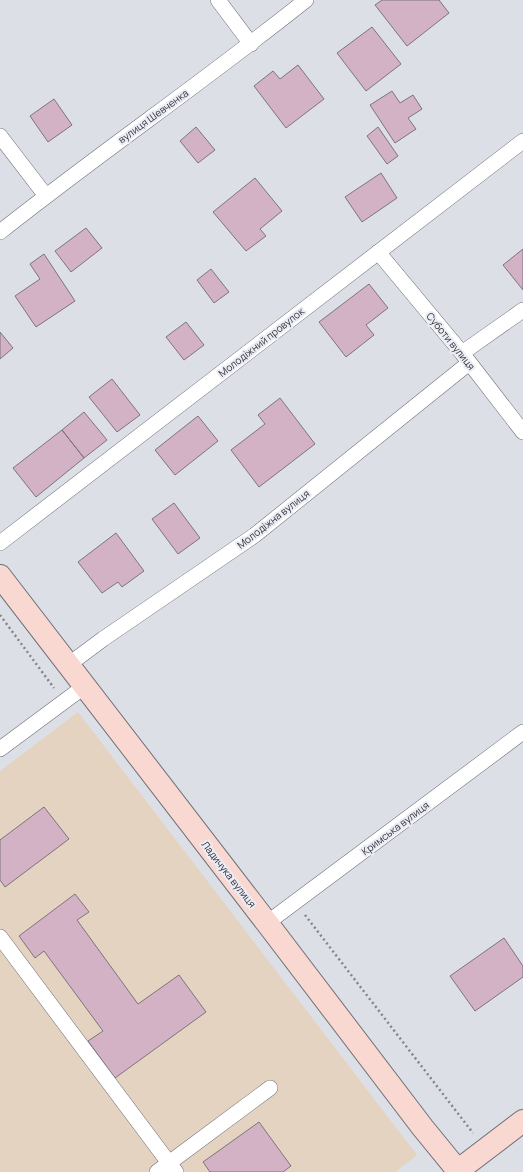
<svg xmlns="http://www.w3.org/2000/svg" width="523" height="1172" font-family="Manrope,sans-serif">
<rect width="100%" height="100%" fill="#dddfe7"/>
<!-- medical -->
<path fill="#e4d3c1" d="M78 712 417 1155 395 1172H0V771Z"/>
<!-- building -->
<path fill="#d3b2c5" stroke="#7c7579" d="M382 0H439L449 13 407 46 375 5Z
M372 27 401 64 366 91 337 53Z
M298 65 324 99 286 128 254 86 273 71 280 79Z
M392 91 400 103 413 95 422 109 408 118 416 129 395 143 370 105Z
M54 99 72 125 48 142 30 116Z
M196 127 215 150 198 163 180 141Z
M378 127 398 156 387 164 367 136Z
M381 173 397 198 362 222 345 197Z
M255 178 282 211 260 229 266 236 246 251 213 212Z
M86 228 102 248 71 272 55 251Z
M523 249V290L503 265Z
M44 254 75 301 36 327 15 296 40 279 30 264Z
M211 269 229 292 214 303 197 280Z
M369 284 388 308 366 325 374 335 346 357 319 322Z
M186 322 204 345 184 360 166 337Z
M0 332 13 348 0 359Z
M112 379 140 415 117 432 89 397Z
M280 398 315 444 259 487 231 450 265 424 258 415Z
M84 412 107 440 84 458 62 430Z
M198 416 218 441 175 475 155 450Z
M62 430 84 458 36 497 13 468Z
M174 503 200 538 178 554 152 519Z
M116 533 144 571 122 587 118 582 102 593 78 562Z
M44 807 69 839 5 887 0 880V840Z
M75 894 89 912 77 920 138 1004 179 975 206 1012 115 1078 88 1041 103 1031 44 951 35 958 19 936Z
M504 938 523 966V977L475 1011 450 976Z
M259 1122 291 1166 283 1172H210L203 1162Z"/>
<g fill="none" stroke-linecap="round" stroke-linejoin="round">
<defs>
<path id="street" d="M218 0 251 44
M0 136 46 196
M0 232C101 152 206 80 306 0
M378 252 462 353 523 432
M462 353 523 310
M0 543 523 141
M68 665 103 639 255 535 469 363
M0 749 85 686
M267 923 523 732
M0 937 169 1163 157 1172
M176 1172 169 1163 270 1088"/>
<path id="secondary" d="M0 576 267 923 423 1128 459 1172
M456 1172 523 1121"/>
</defs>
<!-- street casing -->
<use href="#street" stroke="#6e7077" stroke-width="16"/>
<!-- secondary casing -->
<use href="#secondary" stroke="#6e7077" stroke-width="24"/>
<!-- path -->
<path stroke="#838489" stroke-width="2.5" stroke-dasharray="2 3" stroke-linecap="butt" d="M0 615 54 688
M305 915 473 1133"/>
<!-- street -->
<use href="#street" stroke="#fff" stroke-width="15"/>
<!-- secondary -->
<use href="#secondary" stroke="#f9d8d1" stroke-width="22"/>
</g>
<g text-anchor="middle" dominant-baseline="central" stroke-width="4" stroke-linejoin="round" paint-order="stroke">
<!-- street labels -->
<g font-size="10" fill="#303134" stroke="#ebecf5">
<text transform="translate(153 116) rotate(-36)">вулиця Шевченка</text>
<text transform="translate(451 341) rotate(51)">Суботи вулиця</text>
<text transform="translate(261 342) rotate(-38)">Молодіжний провулок</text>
<text transform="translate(273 519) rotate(-38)">Молодіжна вулиця</text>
<text transform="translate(395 828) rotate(-37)">Кримська вулиця</text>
<text transform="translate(229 874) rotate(52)">Ладичука вулиця</text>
</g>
</g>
</svg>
